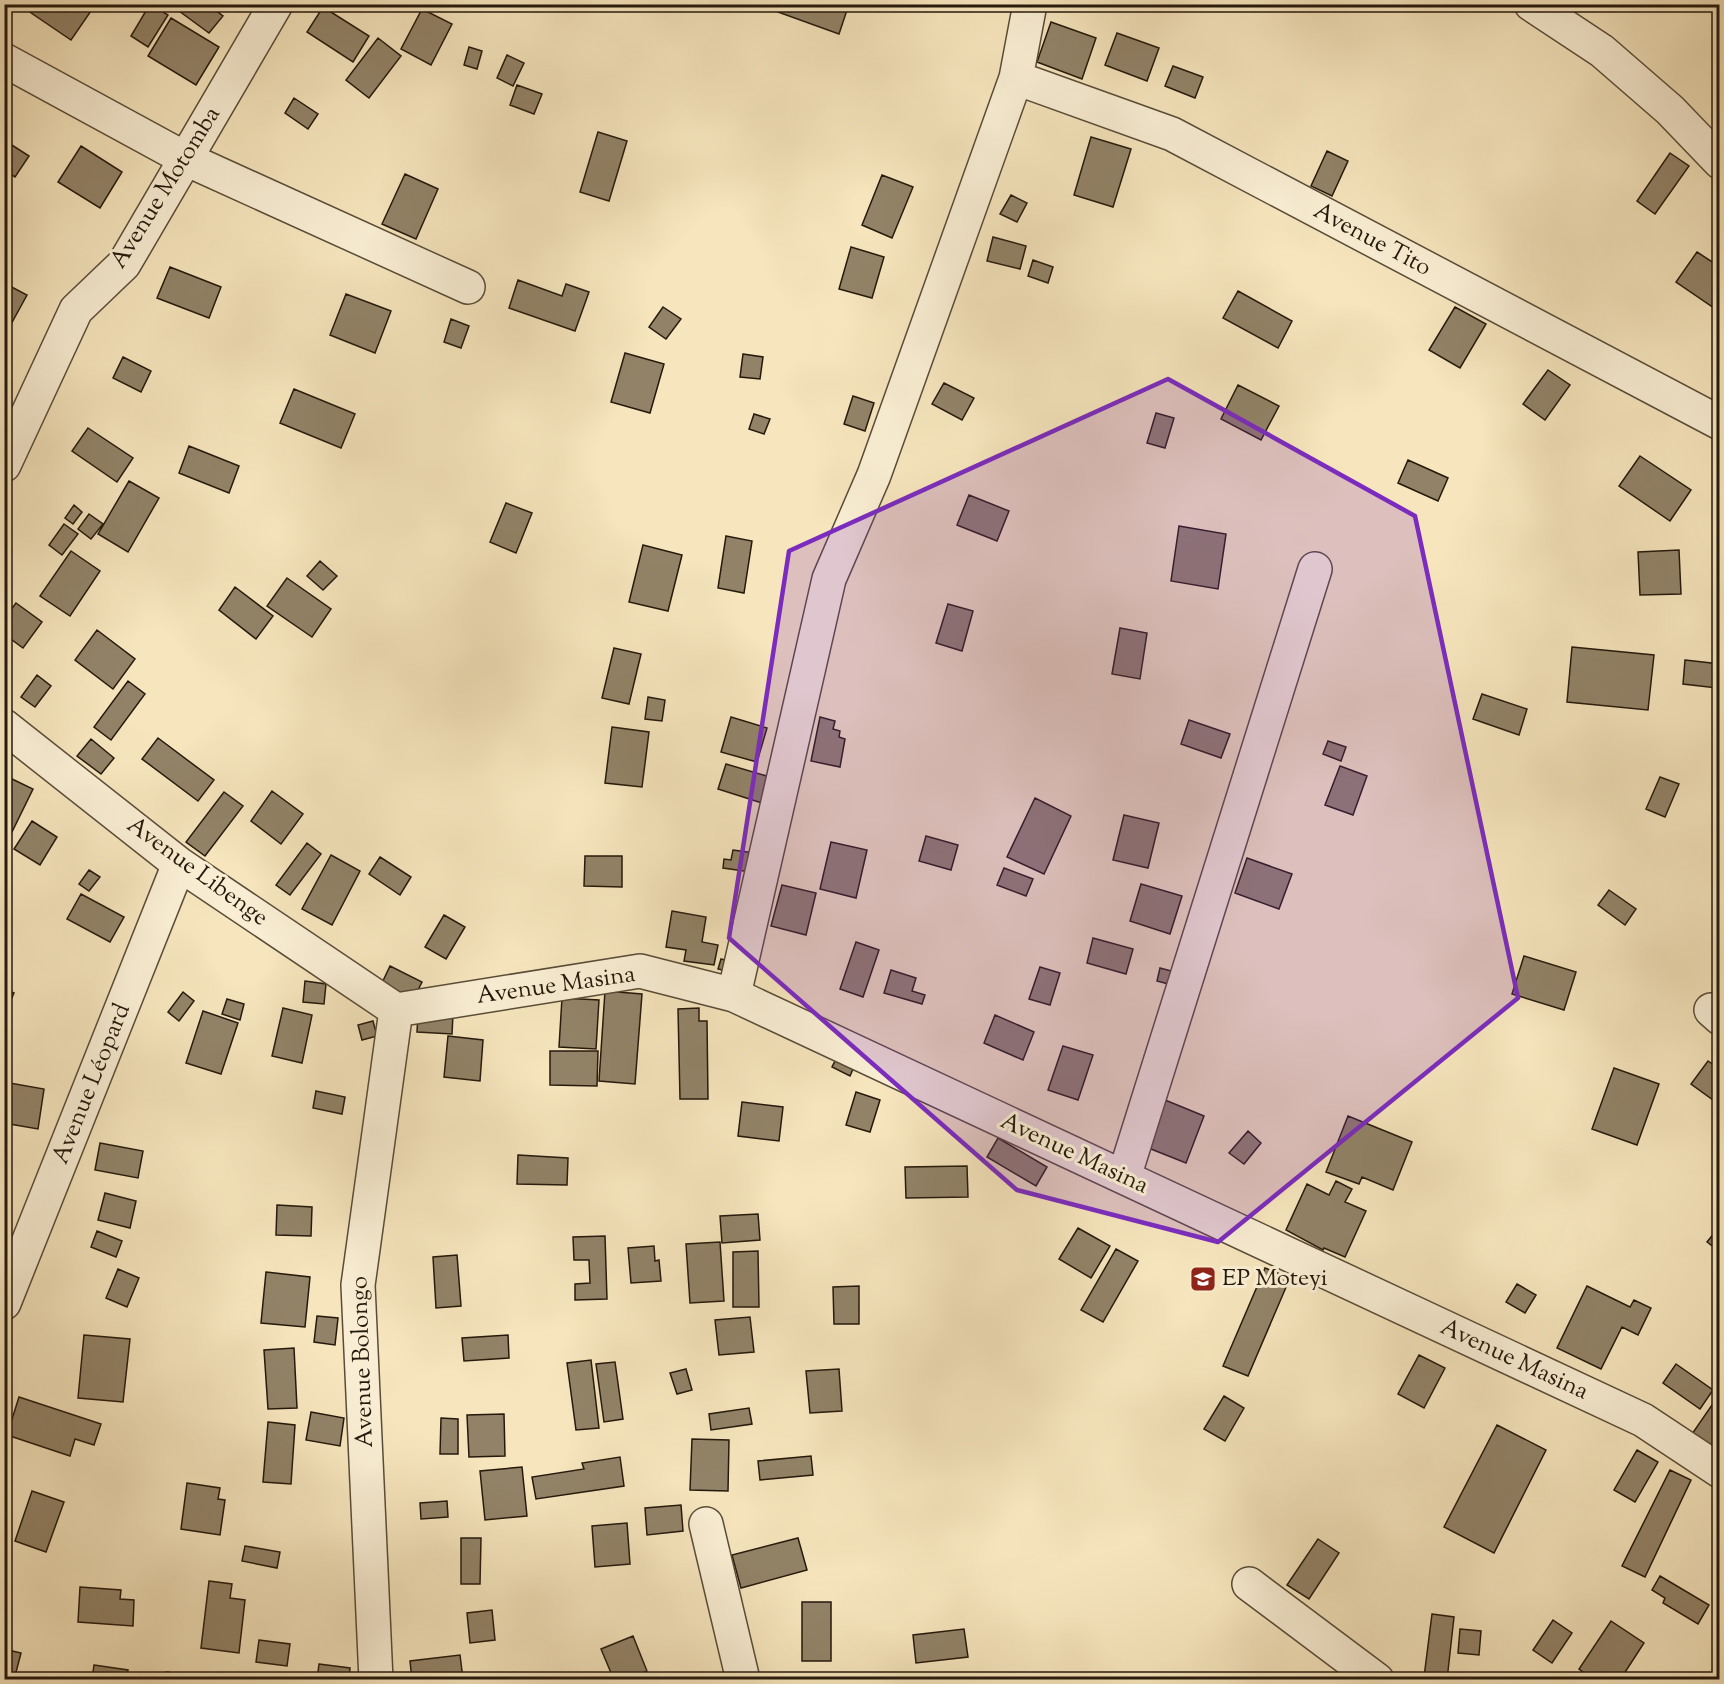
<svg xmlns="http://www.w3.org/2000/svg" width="1724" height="1684" font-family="'Sorts Mill Goudy',serif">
<rect width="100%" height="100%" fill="#f6e5bd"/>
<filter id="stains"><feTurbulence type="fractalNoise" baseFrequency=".00333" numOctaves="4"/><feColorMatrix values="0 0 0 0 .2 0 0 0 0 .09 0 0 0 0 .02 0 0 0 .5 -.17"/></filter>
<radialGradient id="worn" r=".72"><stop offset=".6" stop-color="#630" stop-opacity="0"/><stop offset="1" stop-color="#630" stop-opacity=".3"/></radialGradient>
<!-- building -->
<path fill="#928368" stroke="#25190c" stroke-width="1.5" d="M18 4H81L91 11 71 40Z
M150 4 168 15 148 47 131 36Z
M177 4H207L223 16 209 33 175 8Z
M780 4H849L839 34 778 12Z
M323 7 369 36 353 62 307 32Z
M422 9 452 24 431 65 401 49Z
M171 18 219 47 196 85 148 56Z
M1051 22 1096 38 1082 79 1037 62Z
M1117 33 1159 48 1147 81 1105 65Z
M378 38 401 56 369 98 346 80Z
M469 47 482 51 477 69 464 65Z
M507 55 524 63 513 86 497 78Z
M1173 66 1203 77 1195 98 1165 86Z
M517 85 542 94 534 114 510 105Z
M294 98 318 114 308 129 285 113Z
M598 132 627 141 609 201 580 192Z
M1091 137 1131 149 1113 207 1074 195Z
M4 140 29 156 15 177 4 170Z
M81 146 122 172 100 208 58 182Z
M1327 151 1348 161 1332 196 1311 186Z
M1670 153 1689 166 1655 214 1637 201Z
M405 174 438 189 416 239 382 224Z
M882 175 913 187 892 238 862 225Z
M1011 195 1027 203 1017 222 1000 214Z
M993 237 1026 246 1020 269 987 261Z
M851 247 884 257 872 298 839 289Z
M1697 252 1720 267V307L1717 310 1676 282Z
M1033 260 1053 267 1048 283 1028 276Z
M170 267 221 287 209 318 157 298Z
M518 280 562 296 566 284 589 292 575 331 509 308Z
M4 283 27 295 4 337Z
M1238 291 1292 321 1278 348 1223 318Z
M346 294 391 311 375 353 330 335Z
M663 307 681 319 666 339 649 327Z
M1455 307 1486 324 1460 368 1429 350Z
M451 319 469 326 461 348 444 342Z
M625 353 664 364 650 413 611 402Z
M743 354 763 357 760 379 740 377Z
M123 357 151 371 141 392 113 378Z
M1548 370 1570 385 1545 420 1523 404Z
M944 383 974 398 962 420 932 404Z
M1238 385 1279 406 1261 440 1221 419Z
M294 389 355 414 341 448 280 423Z
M853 396 874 403 865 431 844 424Z
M1156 413 1174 418 1165 448 1147 443Z
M754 414 770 419 764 434 749 429Z
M88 428 133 458 117 482 72 451Z
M189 446 239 466 229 493 179 473Z
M1640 456 1691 490 1670 521 1619 486Z
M1408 460 1448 478 1438 501 1398 483Z
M129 481 159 498 128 552 98 534Z
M969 495 1009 511 997 541 957 525Z
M506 503 532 513 516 553 490 542Z
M74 505 82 512 73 524 65 518Z
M89 514 103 524 91 539 78 529Z
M64 524 78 534 62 555 49 545Z
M1179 526 1226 534 1218 589 1171 581Z
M726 536 752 541 744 593 718 588Z
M643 545 682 555 668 611 629 602Z
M1679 550 1681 594 1640 595 1638 552Z
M71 551 100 571 70 616 40 596Z
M320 561 337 576 323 590 307 576Z
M287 578 331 609 312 637 267 606Z
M235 587 273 616 256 639 219 610Z
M16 603 42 622 23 648 4 634V619Z
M948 604 973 611 962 651 936 643Z
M1120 628 1147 633 1140 679 1112 674Z
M97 630 135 659 113 689 75 660Z
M1572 647 1654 655 1648 710 1567 702Z
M614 648 641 654 629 704 602 698Z
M1685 660 1720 664 1717 688 1683 684Z
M37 675 51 686 35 707 21 697Z
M128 681 145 694 111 740 94 727Z
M1482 694 1527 709 1519 735 1473 719Z
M648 697 665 700 662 721 645 719Z
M731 717 767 728 757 762 721 752Z
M820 717 835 721 833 729 840 731 839 737 845 739 840 767 811 761Z
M1189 720 1230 734 1221 758 1181 744Z
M612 727 649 732 642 787 605 783Z
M158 738 214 780 198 801 142 759Z
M91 739 114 758 101 774 77 756Z
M1328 741 1346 747 1341 761 1323 754Z
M726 764 770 777 762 803 718 789Z
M1340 766 1367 776 1353 815 1325 805Z
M1660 777 1679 784 1665 817 1646 809Z
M10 778 33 789 10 836 4 833V789Z
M272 791 303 814 281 844 251 821Z
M224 792 243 806 205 856 186 842Z
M1035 798 1071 816 1044 874 1007 857Z
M1124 815 1159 823 1148 868 1113 860Z
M32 821 57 837 40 865 14 849Z
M926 836 958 845 951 870 919 861Z
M831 842 867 850 856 898 820 889Z
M307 843 321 854 290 895 276 885Z
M733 850 761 854 758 873 723 868 724 859 731 860Z
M331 855 360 871 332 925 302 909Z
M585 856H622V887L584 886Z
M380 857 411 877 400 895 369 874Z
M1247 858 1292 874 1279 909 1235 893Z
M1004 868 1033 879 1026 896 997 885Z
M89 870 100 877 89 891 79 884Z
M1141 884 1182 896 1170 934 1130 921Z
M782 885 816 893 806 935 771 926Z
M1609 890 1636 909 1625 925 1598 905Z
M81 894 124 917 110 942 67 919Z
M672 911 706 917 702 942 718 945 714 965 684 961 686 950 666 947Z
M444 915 465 927 446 959 425 947Z
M1093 938 1133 949 1126 974 1087 963Z
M856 942 879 950 863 997 840 989Z
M1524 956 1576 972 1564 1010 1512 994Z
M721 959 737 963 735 973 718 969Z
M390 966 422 982 413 1000 382 983Z
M1040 967 1060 973 1050 1005 1029 999Z
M1160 968 1175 972 1172 985 1157 981Z
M891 970 916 978 912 991 925 995 922 1004 884 993Z
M305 981 326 984 324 1004 303 1002Z
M4 989 14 993 4 1017Z
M605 991 642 994 635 1084 599 1081Z
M183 992 194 1001 179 1021 168 1012Z
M562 998 599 1000 596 1049 559 1047Z
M227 999 244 1004 240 1020 222 1014Z
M283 1008 312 1015 302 1063 272 1056Z
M699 1008V1021H707L708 1099H680L678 1009Z
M203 1011 238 1023 221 1074 186 1063Z
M418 1013 453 1014 452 1034 417 1032Z
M995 1015 1034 1032 1023 1060 984 1043Z
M373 1021 377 1036 362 1040 358 1025Z
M448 1036 483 1040 480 1081 444 1077Z
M1063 1046 1093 1055 1078 1100 1048 1090Z
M550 1051H598L597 1086 550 1085Z
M840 1051 857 1060 850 1076 832 1067Z
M1708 1061 1720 1069V1105L1691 1084Z
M1614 1068 1659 1084 1637 1145 1592 1129Z
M4 1082 44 1089 38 1129 4 1123Z
M316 1091 345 1097 342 1114 313 1108Z
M856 1092 880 1100 870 1132 846 1125Z
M1165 1100 1204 1116 1186 1163 1146 1147Z
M742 1102 783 1107 779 1141 738 1136Z
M1348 1116 1412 1142 1393 1190 1362 1177 1359 1184 1326 1172Z
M1248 1131 1261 1143 1244 1164 1229 1153Z
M998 1138 1047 1167 1036 1186 987 1157Z
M100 1143 143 1151 138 1178 95 1170Z
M518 1155 568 1158 567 1185 517 1184Z
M967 1166 968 1197 906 1198 905 1167Z
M1336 1181 1352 1189 1345 1202 1366 1211 1345 1257 1324 1248 1323 1250 1286 1230 1307 1184 1329 1195Z
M105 1193 136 1201 130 1228 98 1220Z
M277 1205 312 1207 311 1236 276 1235Z
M758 1214 760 1240 722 1243 720 1216Z
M1720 1226V1252L1707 1242Z
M1078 1228 1110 1246 1091 1278 1059 1259Z
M97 1231 122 1241 116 1257 91 1247Z
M605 1236 607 1299 575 1300V1284L590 1283 589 1260H574L573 1237Z
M720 1242 724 1301 690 1303 686 1244Z
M654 1246 655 1261 659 1260 661 1281 631 1283 628 1248Z
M1116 1249 1138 1261 1103 1322 1081 1310Z
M758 1251 759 1307H733V1252Z
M457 1255 461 1306 436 1308 433 1257Z
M1265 1268 1290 1278 1248 1376 1223 1366Z
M118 1269 139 1278 127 1307 106 1298Z
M266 1272 310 1277 305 1327 261 1323Z
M1517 1284 1536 1295 1525 1313 1506 1302Z
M859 1286V1324H834L833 1287Z
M1587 1286 1630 1307 1634 1300 1651 1308 1638 1335 1622 1327 1601 1369 1557 1348Z
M317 1316 338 1318 335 1345 314 1342Z
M750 1317 754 1352 719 1355 715 1320Z
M84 1335 130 1339 123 1402 78 1398Z
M508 1335 509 1358 464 1361 462 1338Z
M294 1348 297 1408 268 1409 264 1350Z
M1419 1355 1445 1368 1424 1408 1398 1394Z
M591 1360 599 1428 576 1430 567 1363Z
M615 1362 623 1419 604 1422 596 1364Z
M1676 1364 1713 1390 1700 1409 1663 1383Z
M686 1369 692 1390 677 1394 670 1373Z
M839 1369 842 1411 810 1413 806 1371Z
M1224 1396 1244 1408 1225 1441 1204 1429Z
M19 1397 101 1424 94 1445 75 1439 70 1456 7 1435Z
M1714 1402 1720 1407V1436L1712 1448 1692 1434Z
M749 1408 752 1424 711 1430 709 1414Z
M311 1412 344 1418 340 1446 306 1440Z
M504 1414 505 1456 469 1457 467 1415Z
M441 1418 458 1419V1454H440Z
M268 1422 295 1425 291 1484 263 1482Z
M1497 1425 1546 1450 1494 1553 1444 1527Z
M692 1439 729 1440 728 1491 690 1490Z
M1637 1450 1658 1462 1635 1502 1614 1490Z
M811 1456 813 1475 760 1480 758 1461Z
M620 1457 624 1486 536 1499 532 1477 584 1469 582 1463Z
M522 1467 527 1516 485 1520 480 1471Z
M1670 1470 1691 1480 1645 1577 1622 1566Z
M187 1483 220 1488 218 1499 225 1500 220 1535 181 1529Z
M32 1491 64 1502 46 1552 15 1541Z
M447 1501 448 1517 421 1519 420 1503Z
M681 1505 683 1531 647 1535 645 1508Z
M627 1523 630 1564 595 1567 592 1526Z
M461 1538H481L480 1584H461Z
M798 1538 807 1570 741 1588 732 1555Z
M1318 1539 1339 1553 1309 1599 1287 1585Z
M245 1546 280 1552 277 1568 242 1561Z
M1660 1576 1709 1605 1698 1624 1663 1603 1665 1598 1652 1590Z
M209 1581 232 1584 230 1598 245 1600 239 1653 201 1648Z
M80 1587 121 1590 120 1599 134 1600 133 1626 78 1622Z
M802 1602H831V1661H802Z
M492 1610 495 1640 470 1643 467 1613Z
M1432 1614 1454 1617 1447 1680 1424 1677Z
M1553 1620 1572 1633 1552 1663 1533 1650Z
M1611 1621 1644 1643 1620 1680H1594L1579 1669Z
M964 1629 968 1657 916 1663 913 1635Z
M1460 1629 1481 1631 1479 1655 1458 1653Z
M633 1636 647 1671 625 1680H614L601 1649Z
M259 1640 290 1644 287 1666 256 1662Z
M4 1649 21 1653 14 1680H4Z
M460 1655 463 1679 412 1680 410 1661Z
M319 1664 350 1668 349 1680H317Z
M94 1665 128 1670 127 1680H92Z
M166 1672 182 1674 181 1680H165Z"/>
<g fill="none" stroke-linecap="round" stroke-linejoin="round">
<defs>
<path id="minor" d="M1531 4 1602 51 1670 110 1720 162
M4 60 186 159 468 287
M1016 78 1172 134 1720 423
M4 465 76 310 124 264 276 4
M4 726 179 864 396 1010
M734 995 829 579 874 475 1016 78 1030 4
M396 1010 640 971 734 995 1643 1420 1720 1471
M1711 1010 1720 1018
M1124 1177 1315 569
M4 1303 179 864
M706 1524 743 1680
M1249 1584 1377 1680
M376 1680 358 1285 396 1010"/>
</defs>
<!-- minor casing -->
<use href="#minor" stroke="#594c38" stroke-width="36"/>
<!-- minor -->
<use href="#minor" stroke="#f9eed4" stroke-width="33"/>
</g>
<!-- marked area -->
<path fill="#7b2cbf" fill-opacity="0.2" stroke="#7b2cbf" stroke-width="4.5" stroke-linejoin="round" d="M1168 379 1415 516 1518 998 1218 1242 1017 1190 729 938 789 551Z"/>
<!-- icons -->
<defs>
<symbol id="school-square" viewBox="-11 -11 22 22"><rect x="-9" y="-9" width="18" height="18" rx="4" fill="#8f2418" stroke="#f9eed4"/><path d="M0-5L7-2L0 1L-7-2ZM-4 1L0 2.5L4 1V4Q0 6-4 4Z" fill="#fff"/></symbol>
</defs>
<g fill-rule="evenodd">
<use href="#school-square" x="1188" y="1264" width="30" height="30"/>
</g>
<g text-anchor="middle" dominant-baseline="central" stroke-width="6" stroke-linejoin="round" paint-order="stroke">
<!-- street labels -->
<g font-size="24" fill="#25190c" stroke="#f9eed4">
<text transform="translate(166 188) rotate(-58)">Avenue Motomba</text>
<text transform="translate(1372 240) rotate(28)">Avenue Tito</text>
<text transform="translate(197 872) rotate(36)">Avenue Libenge</text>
<text transform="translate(556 986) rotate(-8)">Avenue Masina</text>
<text transform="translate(92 1084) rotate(-68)">Avenue Léopard</text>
<text transform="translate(1074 1154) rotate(25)">Avenue Masina</text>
<text transform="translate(1514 1360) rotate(25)">Avenue Masina</text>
<text transform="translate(363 1362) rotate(-92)">Avenue Bolongo</text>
</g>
<!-- poi labels -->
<g font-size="24" fill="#25190c" stroke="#f9eed4" text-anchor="start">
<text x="1222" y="1279">EP Moteyi</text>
</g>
</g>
<!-- margin -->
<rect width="1724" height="1684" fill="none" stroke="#f6e5bd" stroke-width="24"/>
<rect x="6" y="6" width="1712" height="1672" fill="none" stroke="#25190c" stroke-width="3"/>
<rect x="12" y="12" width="1700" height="1660" fill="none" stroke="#25190c" stroke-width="1.5"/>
<rect width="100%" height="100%" filter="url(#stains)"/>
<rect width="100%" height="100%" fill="url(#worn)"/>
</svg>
